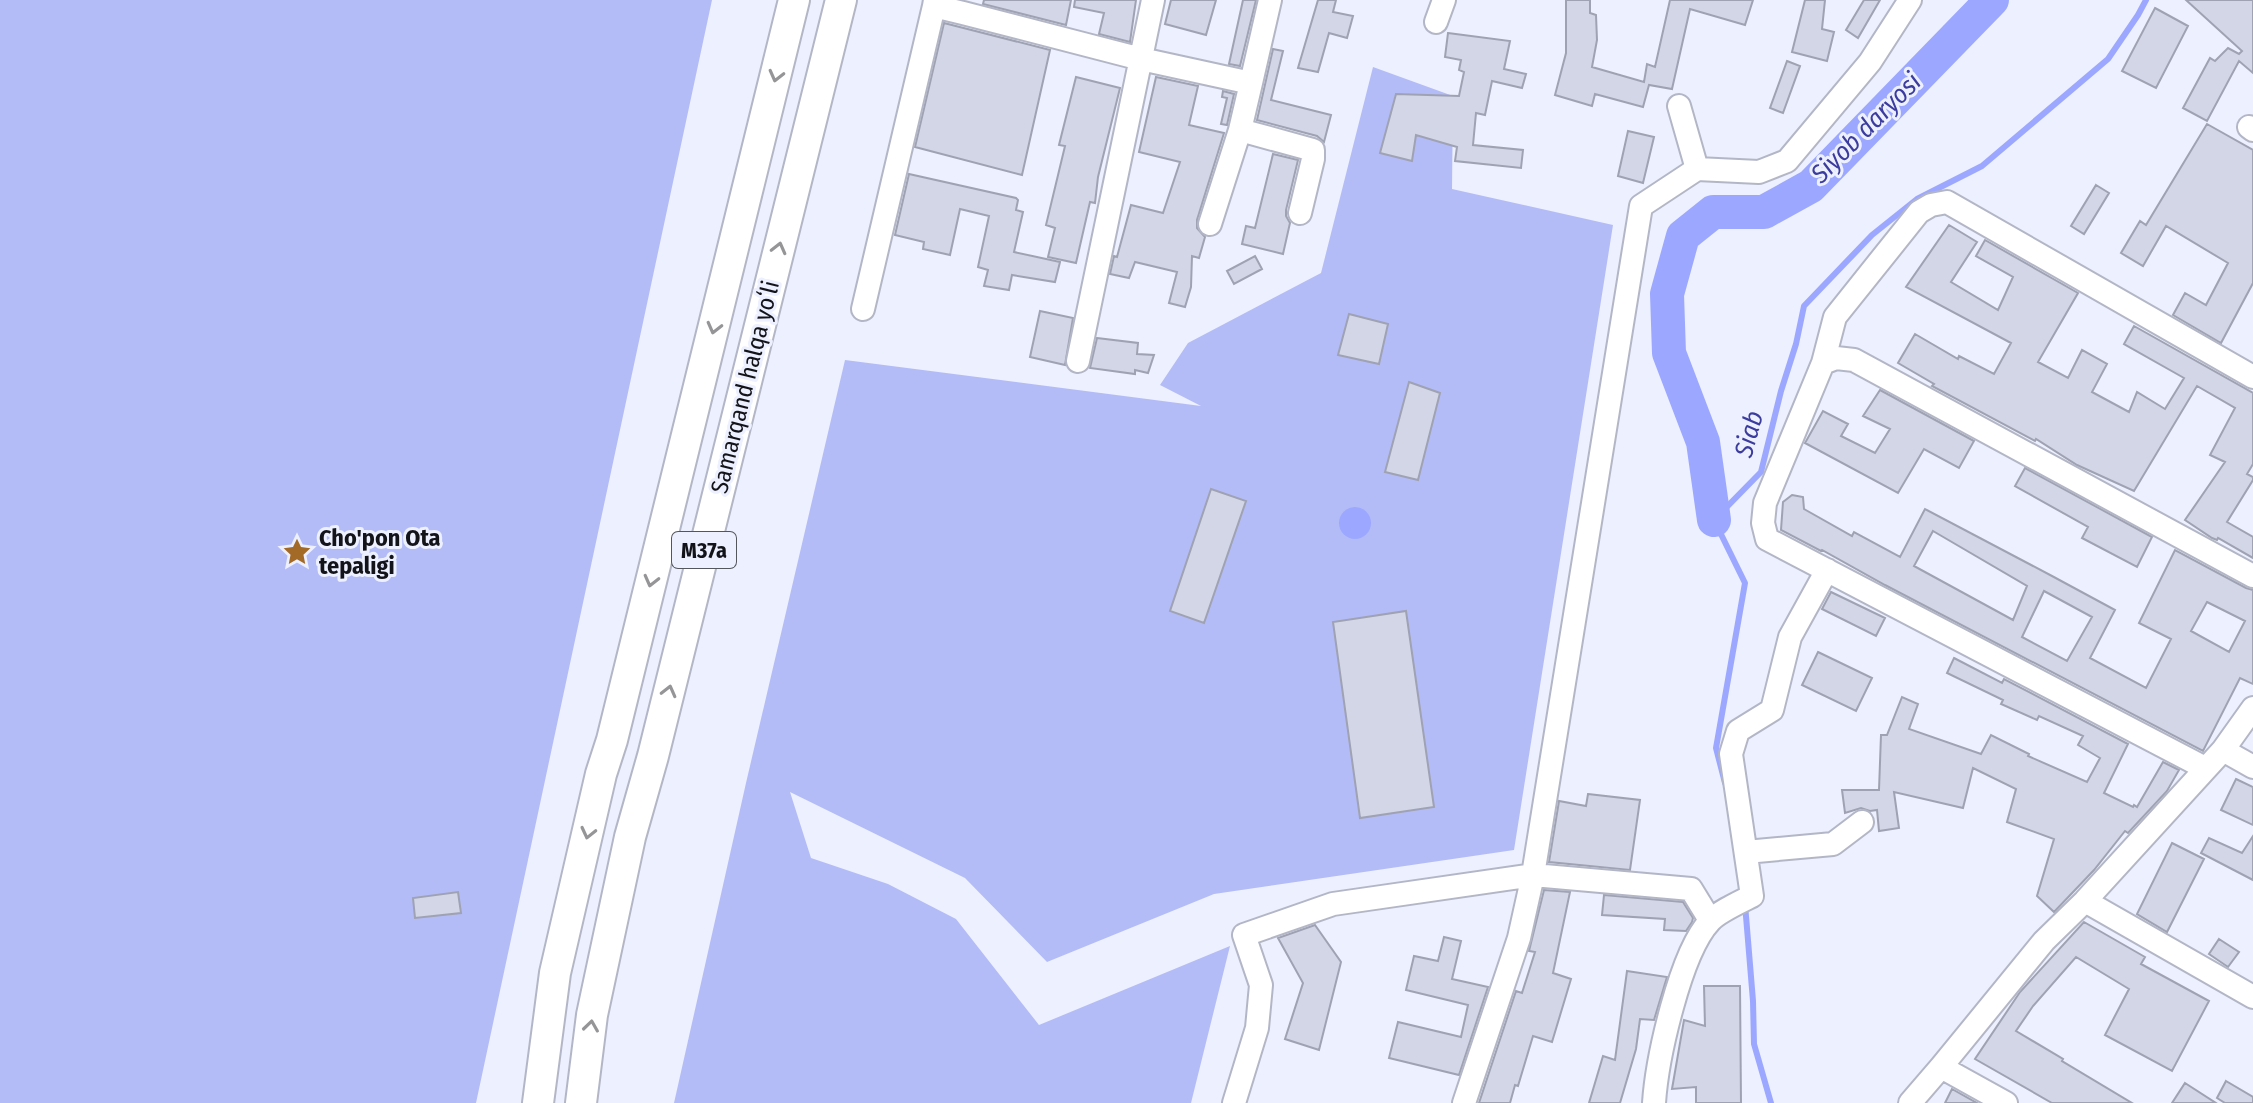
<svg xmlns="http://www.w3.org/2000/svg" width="2253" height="1103" font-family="'Fira Sans Condensed',sans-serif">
<rect width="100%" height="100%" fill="#edf0fe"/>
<!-- green -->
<path fill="#b3bcf7" d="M0 0H712L476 1103H0Z
M1373 67 1453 96 1452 189 1613 225 1514 850 1214 894 1047 962 965 878 790 792 811 858 888 884 956 919 1039 1025 1230 946 1191 1103H674L746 783 845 360 1201 406 1160 385 1188 343 1321 273Z"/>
<!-- water -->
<path fill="#9ca8ff" d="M1339 523a16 16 0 1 1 32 0a16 16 0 1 1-32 0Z"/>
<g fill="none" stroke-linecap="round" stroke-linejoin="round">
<!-- stream -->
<path stroke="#9ca8ff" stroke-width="6" d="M1725 783 1716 748 1745 583 1714 520 1761 472 1781 391 1796 344 1804 306 1872 235 1917 199 1982 166 2108 59 2138 15 2146 0
M1745 904 1753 1001 1754 1044 1771 1103"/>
<!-- river -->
<path stroke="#9ca8ff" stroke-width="34" d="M1714 520 1703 442 1669 353 1667 294 1683 236 1713 212H1764L1811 186 1992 0"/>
</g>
<!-- building -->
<path fill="#d2d6e7" stroke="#9fa2b2" stroke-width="2" fill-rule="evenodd" d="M984 0H1071L1066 25 983 4Z
M1075 0H1136L1130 42 1099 34 1104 13 1074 7Z
M1171 0H1216L1206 35 1165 24Z
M1243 0H1256L1240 66 1229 64Z
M1318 0H1336L1333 12 1353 16 1347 38 1329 33 1318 72 1298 68Z
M1566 0H1590V13L1596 15 1597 40 1592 67 1644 82 1647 64 1655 67 1670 0H1753L1745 25 1690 9 1672 89 1649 85 1643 107 1595 94 1592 106 1555 95 1566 53Z
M1805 0H1825L1822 29 1834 32 1827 61 1792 52Z
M1864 0H1880L1858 38 1846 30Z
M2186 0H2253V73L2239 61 2207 121 2183 108 2210 58 2215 61 2228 48 2239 54 2242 51Z
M2155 8 2188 26 2156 88 2122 71Z
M944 23 1050 50 1022 175 915 147Z
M1448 33 1510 41 1504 69 1526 74 1522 88 1492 81 1485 115 1476 113 1473 145 1523 150 1521 168 1455 161 1457 147 1416 135 1412 161 1380 153 1396 94 1459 96 1464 72 1459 70 1461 60 1445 57Z
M1273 49 1283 51 1271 100 1331 115 1324 142 1317 136 1257 120Z
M1787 61 1800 66 1783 113 1770 108Z
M1076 77 1120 88 1098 177 1095 203 1090 202 1076 263 1048 257 1055 228 1046 225 1065 146 1059 145Z
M1156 77 1198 86 1189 125 1224 133 1197 220V228L1205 237 1199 258 1192 256 1191 287 1185 307 1169 303 1177 272 1135 262 1129 278 1110 274 1114 256 1117 257 1131 205 1163 213 1180 162 1139 152Z
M1223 91 1234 94 1227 125 1221 124 1227 98 1222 97Z
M2207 124 2253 150V283L2221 343 2173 315 2185 293 2206 305 2228 263 2166 226 2143 266 2121 253 2140 221 2146 225Z
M1628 131 1654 137 1643 183 1618 176Z
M1273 154 1298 160 1286 210V216L1290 223 1283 254 1242 244 1246 226 1255 228Z
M909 174 1016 198 1018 200 1016 210 1023 212 1014 252 1060 262 1055 282 1012 275 1009 290 984 286 988 270 978 267 989 216 960 209 950 255 923 249 924 242 895 235Z
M2096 185 2109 193 2084 234 2071 226Z
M1949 225 1977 242 1951 282 1998 310 2013 277 1976 256 1985 240 2078 293 2038 362 2068 378 2082 350 2107 364 2092 392 2129 412 2137 392 2165 409 2184 378 2124 344 2134 326 2253 393V464L2247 474 2253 477V480L2227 522 2253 537V558L2218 538 2217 540 2212 538 2185 520 2225 462 2210 455 2235 408 2197 386 2134 491 2077 465 2036 439 2035 441 1932 386 1934 384 1898 363 1915 334 1958 359 1959 356 1994 374 2011 343 1906 287Z
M1255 256 1262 269 1234 284 1227 271Z
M1040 311 1073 318 1065 365 1030 357Z
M1349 314 1388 324 1379 364 1338 355Z
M1097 338 1138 343 1137 354 1154 355 1148 373 1135 370V374L1090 368Z
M1409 382 1440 393 1418 480 1385 472Z
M1880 390 1974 441 1959 468 1924 449 1898 493 1805 443 1823 411 1848 424 1841 436 1875 453 1890 429 1863 416Z
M2025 468 2152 537 2137 567 2082 538 2088 527 2015 486Z
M1211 489 1246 501 1204 623 1170 611Z
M1792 495 1803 497 1804 509 1852 536 1854 532 1900 557 1925 509 2052 576 2115 610 2090 658 2146 688 2171 639 2139 623 2175 550 2246 588 2253 590V684L2240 678 2203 751 1885 585 1822 550 1821 551 1781 530 1783 502ZM1933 531 2027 586 2013 620 1914 566ZM2044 591 2092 617 2067 661 2022 637ZM2207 602 2245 621 2229 652 2191 631Z
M1831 592 1885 618 1876 636 1822 609Z
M1406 611 1434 807 1360 818 1333 622Z
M1818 652 1872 678 1856 711 1802 685Z
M1954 658 2002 683 2004 679 2128 744 2104 793 2133 807 2134 805 2137 807 2163 762 2179 770 2167 791 2128 833 2125 831 2094 870 2054 912 2037 896 2054 839 2007 822 2016 789 1973 768 1963 808 1894 792 1899 828 1879 831 1877 810 1870 811 1861 808 1845 813 1842 790H1879L1881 735H1887L1902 697 1918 704 1909 729 1981 754 1991 735 2029 754 2028 756 2087 782 2100 758 2078 745 2083 736 2039 716 2037 720 2001 704 2003 700 1947 673Z
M2236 779 2253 787V825L2221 810Z
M1588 794 1640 800 1630 870 1549 862 1559 801 1586 806Z
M2253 836V880L2201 853 2209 838 2242 853Z
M2172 843 2204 859 2167 932 2137 914Z
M1544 890 1570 892 1553 973 1571 979 1552 1042 1533 1036 1518 1086 1515 1085 1510 1103H1479L1516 991 1522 993 1535 952 1529 951Z
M458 892 461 913 415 918 413 898Z
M1604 895 1683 902 1693 918 1692 922 1686 931 1664 930 1665 919 1602 915Z
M2084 922 2145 957 2141 964 2209 1001 2172 1071 2105 1035 2129 989 2076 957 2033 1006 2016 1031 2063 1059 2062 1061 2132 1103H2052L1975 1059 2020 992Z
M1315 925 1341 962 1319 1050 1285 1039 1303 983 1278 938Z
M1444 937 1461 941 1452 979 1488 987 1459 1075 1389 1058 1398 1022 1461 1037 1468 1005 1406 990 1414 956 1438 961Z
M2219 939 2239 952 2228 967 2209 954Z
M1627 971 1667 977 1654 1020 1640 1019 1636 1049 1620 1103H1589L1603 1056 1615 1060Z
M1704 986H1740L1741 1103H1696V1087L1672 1089 1684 1020 1705 1026Z
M2226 1081 2253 1097V1103H2225L2217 1098Z
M2185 1083 2216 1103H2172Z
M1952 1089 1977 1103H1945Z"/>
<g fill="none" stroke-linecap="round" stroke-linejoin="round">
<defs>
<path id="minor" d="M935 0 934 6 963 13 1141 59 1251 83 1270 0
M1436 22 1444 0
M1251 83 1240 130 1313 150V159L1300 213
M1679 106 1697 169
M2249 127 2253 130
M1210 224 1240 130
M863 309 934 6
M1078 361 1153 0
M1823 363 1835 317 1919 212 1931 205 1947 202 2253 377
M2223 750 2253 767
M2205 768 1767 539 1763 523 1765 503 1823 363 1836 358 1854 360 2253 576
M1746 852 1833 844 1862 822
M2085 901 2253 997
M1234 1103 1257 1028 1261 985 1244 935 1333 904 1533 875 1641 206 1697 169 1759 172 1787 161 1870 62 1910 0
M1464 1103 1519 938 1533 875 1691 889 1710 920
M1654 1103C1657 1059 1680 953 1710 921 1718 912 1740 902 1752 896L1731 754 1738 731 1772 710 1790 637 1827 570
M1910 1103 1941 1067
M2006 1103 1941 1067 2044 941 2085 901 2223 750 2253 708"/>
<path id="highway" d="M538 1103 555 973 601 774 612 740 794 0
M581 1103 592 1015 630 837 653 756 841 0"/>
</defs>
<!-- minor casing -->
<use href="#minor" stroke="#b3b6c6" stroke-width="26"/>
<!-- highway casing -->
<use href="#highway" stroke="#b3b6c6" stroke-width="34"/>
<!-- minor -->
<use href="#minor" stroke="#fff" stroke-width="22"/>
<!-- highway -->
<use href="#highway" stroke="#fff" stroke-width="30"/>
</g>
<!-- one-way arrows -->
<defs><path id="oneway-chevron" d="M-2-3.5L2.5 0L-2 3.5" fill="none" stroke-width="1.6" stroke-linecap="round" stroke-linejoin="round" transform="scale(2)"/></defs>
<g stroke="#959598">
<use href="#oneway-chevron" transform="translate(776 76) rotate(104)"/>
<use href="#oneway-chevron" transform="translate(779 248) rotate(-76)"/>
<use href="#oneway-chevron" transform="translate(714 328) rotate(104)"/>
<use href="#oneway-chevron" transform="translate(651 581) rotate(104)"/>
<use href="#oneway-chevron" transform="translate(669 691) rotate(-76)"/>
<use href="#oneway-chevron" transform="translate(588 833) rotate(103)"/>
<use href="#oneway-chevron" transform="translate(591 1026) rotate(-82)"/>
</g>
<!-- icons -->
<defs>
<symbol id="sight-bare" viewBox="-9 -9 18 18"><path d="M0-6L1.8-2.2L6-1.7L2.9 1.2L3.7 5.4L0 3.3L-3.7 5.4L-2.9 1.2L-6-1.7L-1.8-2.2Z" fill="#a26a26" stroke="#edf0fe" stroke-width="2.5" paint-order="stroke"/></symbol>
</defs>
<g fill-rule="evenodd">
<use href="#sight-bare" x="277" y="532" width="40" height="40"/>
</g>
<g text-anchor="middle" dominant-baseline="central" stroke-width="6" stroke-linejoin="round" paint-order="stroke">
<!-- shield labels -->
<rect fill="#edf0fe" stroke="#54565e" stroke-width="2" x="672" y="532" width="64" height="36" rx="6"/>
<g font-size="22" font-weight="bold" fill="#13141a">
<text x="704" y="550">M37a</text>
</g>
<!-- street labels -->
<g font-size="24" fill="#13141a" stroke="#edf0fe">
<text transform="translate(745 387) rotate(-76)">Samarqand halqa yoʻli</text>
</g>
<!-- poi labels -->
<g font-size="24" font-weight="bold" fill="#13141a" stroke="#edf0fe" text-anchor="start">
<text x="319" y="538">Cho'pon Ota<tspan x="319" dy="28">tepaligi</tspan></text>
</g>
<!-- water labels -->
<g font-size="26" font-style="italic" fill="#3c3c9e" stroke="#edf0fe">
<text transform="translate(1866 128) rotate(-45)">Siyob daryosi</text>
<text transform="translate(1749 434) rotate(-75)">Siab</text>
</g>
</g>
</svg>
